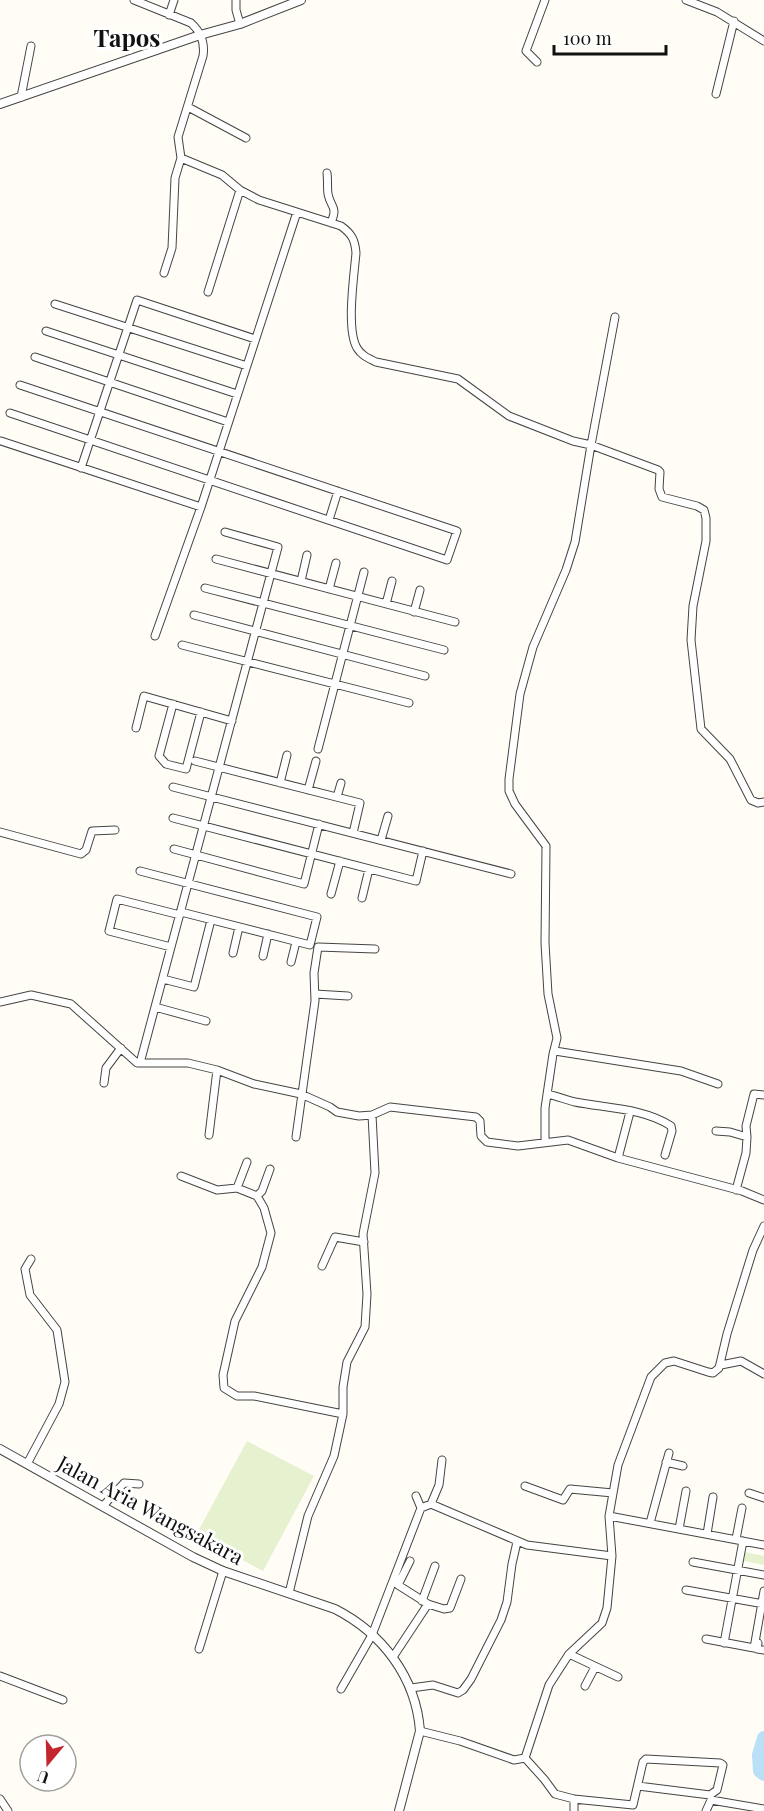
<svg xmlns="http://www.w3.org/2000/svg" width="764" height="1811" font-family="'Playfair Display',serif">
<rect width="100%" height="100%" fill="#fffdf5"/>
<!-- pitch -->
<path fill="#e6f2cf" d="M247 1441 314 1476 263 1571 196 1535Z
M745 1552 764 1556V1565L744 1561Z"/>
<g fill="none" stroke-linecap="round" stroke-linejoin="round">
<!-- river -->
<path stroke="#b9e0f7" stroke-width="14" d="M764 1738 759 1755 760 1771 764 1774"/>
<defs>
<path id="minor" d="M134 0 191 23C201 32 205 43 203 56L178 137 181 158 175 178 172 248 164 273
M236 0V10L240 24
M686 0 717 12 764 41
M169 15 174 0
M537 62 526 51 545 0
M716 94 734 21
M21 97 31 46
M188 107 246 138
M181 158 222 175 240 190 259 200 341 226C352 234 355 240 356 253 354 276 346 329 357 348 362 356 368 358 376 362L458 379 509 416 573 441 591 445 575 542 566 570 533 647 520 694 509 779V791L515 804 546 846 545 943 548 994 557 1038 553 1054 545 1108V1142
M327 173C328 180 327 187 328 194 331 209 338 205 331 223
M208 292 240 190
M55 304 247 366
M615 317 591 445 658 470 660 472 659 489 662 497 697 506 704 510 706 518V541L693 606 691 640 701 729 730 759 751 800 758 803 764 802
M46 331 237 394
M35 357 228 422
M10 413 447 560 457 531 20 385
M1 441 201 507
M81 468 137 300 255 339
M329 520 338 491
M216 559 455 622
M301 581 307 555
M205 588 444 650
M329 589 336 563
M386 604 392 581
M414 612 420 590
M194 615 425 676
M155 636 201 507 297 212
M182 645 409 703
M173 704 159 756 166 764 186 769 201 712
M136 728 144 696 232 721
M318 749 364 572
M195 761 360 803 353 833
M280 783 287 755
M173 787 511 874
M308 790 316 761
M337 797 341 783
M173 818 416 881 423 851
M0 832 81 854 86 850 92 831 115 830
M381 840 388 816
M174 849 304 884 319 824
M140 871 317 917 310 945 181 912
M331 894 340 861
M362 898 369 869
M171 947 109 931 117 899 180 915
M233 953 239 927
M263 956 268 934
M291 962 296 942
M163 979 194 987 211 920
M315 994 348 996
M0 1002 31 995 71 1004 137 1063H188L217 1070 254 1084 301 1094 330 1107 337 1112 359 1116 372 1115 390 1107 476 1117 480 1121 481 1136 487 1142 518 1146 568 1140 618 1158 742 1191 764 1200
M155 1007 206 1021
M555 1051 681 1071 718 1084
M140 1063 278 547 225 532
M104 1083 106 1068 121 1048
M547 1094C557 1096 566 1100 575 1102 605 1108 644 1108 671 1126L672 1131 665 1155
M716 1131 730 1132 747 1137 746 1126 754 1094 764 1095
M209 1135 217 1070
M296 1137 315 1001 314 973 318 947 375 949
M618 1158 630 1112
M181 1176 217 1190 237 1188 257 1196 264 1208 271 1233 262 1267 235 1321 223 1375 224 1388 237 1396H254L343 1414
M237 1188 247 1162
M736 1190 746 1153 747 1137
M257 1196 262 1191 270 1169
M322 1266 335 1237 364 1242
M721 1365 741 1361 764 1374
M666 1462 683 1466
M27 1464 59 1404 65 1382 57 1330 30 1295 25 1269 31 1259
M525 1486 563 1500 570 1489 613 1493
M749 1493 764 1498
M416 1496 421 1508 431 1504 527 1545 612 1556
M431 1504 439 1485 442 1460
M103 1506 124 1483 139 1484
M609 1516 764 1545
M650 1523 669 1453
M679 1529 686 1491
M707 1534 713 1497
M736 1539 742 1508
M410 1561 398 1585 428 1604
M693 1562 764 1575
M686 1590 764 1604
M289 1593 308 1516 334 1456 343 1414V1387L347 1362 365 1327 367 1294 363 1234 375 1173 372 1115
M422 1601 435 1566
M706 1639 754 1648 764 1591
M724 1643 743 1541
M758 1643 757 1649 764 1650
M199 1649 223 1571
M569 1654 618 1677
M393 1657 428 1604 444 1609 450 1608 461 1579
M0 1676 63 1700
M585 1686 595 1667
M411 1688 433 1685 458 1693 463 1690 471 1679 501 1620 507 1602 512 1564 517 1542
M341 1689 372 1635 421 1508
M420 1731 460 1741 514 1760 525 1758 549 1685 569 1654 602 1623 607 1608 612 1556 609 1516 618 1465 651 1377 665 1363 674 1361 708 1372 713 1373 719 1368 727 1334 753 1250 764 1226
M525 1758 544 1779 555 1794 574 1799 633 1805 643 1762 646 1759 720 1763 723 1765 717 1790 710 1795 638 1786
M0 1799 8 1811
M574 1811V1799
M706 1811 711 1800 764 1809"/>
<path id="tertiary" d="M0 104 200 35 240 24 301 0
M0 1449 193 1557 223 1571 335 1609C382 1633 416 1677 420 1731L399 1811"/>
</defs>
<!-- minor casing -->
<use href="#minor" stroke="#444" stroke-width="9"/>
<!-- tertiary casing -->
<use href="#tertiary" stroke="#444" stroke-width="10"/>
<!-- minor -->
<use href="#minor" stroke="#fff" stroke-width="7"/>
<!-- tertiary -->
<use href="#tertiary" stroke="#fff" stroke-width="8"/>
</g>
<g text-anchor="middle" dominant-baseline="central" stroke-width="6" stroke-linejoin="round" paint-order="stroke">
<!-- street labels -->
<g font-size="21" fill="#111" stroke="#fff">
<text transform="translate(151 1509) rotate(28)">Jalan Aria Wangsakara</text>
</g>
<!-- quarter labels -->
<g font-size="24" font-weight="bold" fill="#111" stroke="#fff">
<text x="127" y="37">Tapos</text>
</g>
</g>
<!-- north arrow -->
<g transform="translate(48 1763) rotate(199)"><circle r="28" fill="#ffffff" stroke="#a0a0a0" stroke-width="1.5"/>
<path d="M0-4.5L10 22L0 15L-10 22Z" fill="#c4262e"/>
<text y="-9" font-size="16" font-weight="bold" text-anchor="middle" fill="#111111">U</text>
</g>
<!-- scale -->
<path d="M554 45v9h112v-9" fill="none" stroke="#111111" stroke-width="3"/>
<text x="563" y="45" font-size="18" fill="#111111" stroke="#ffffff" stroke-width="4.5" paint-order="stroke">100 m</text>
</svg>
